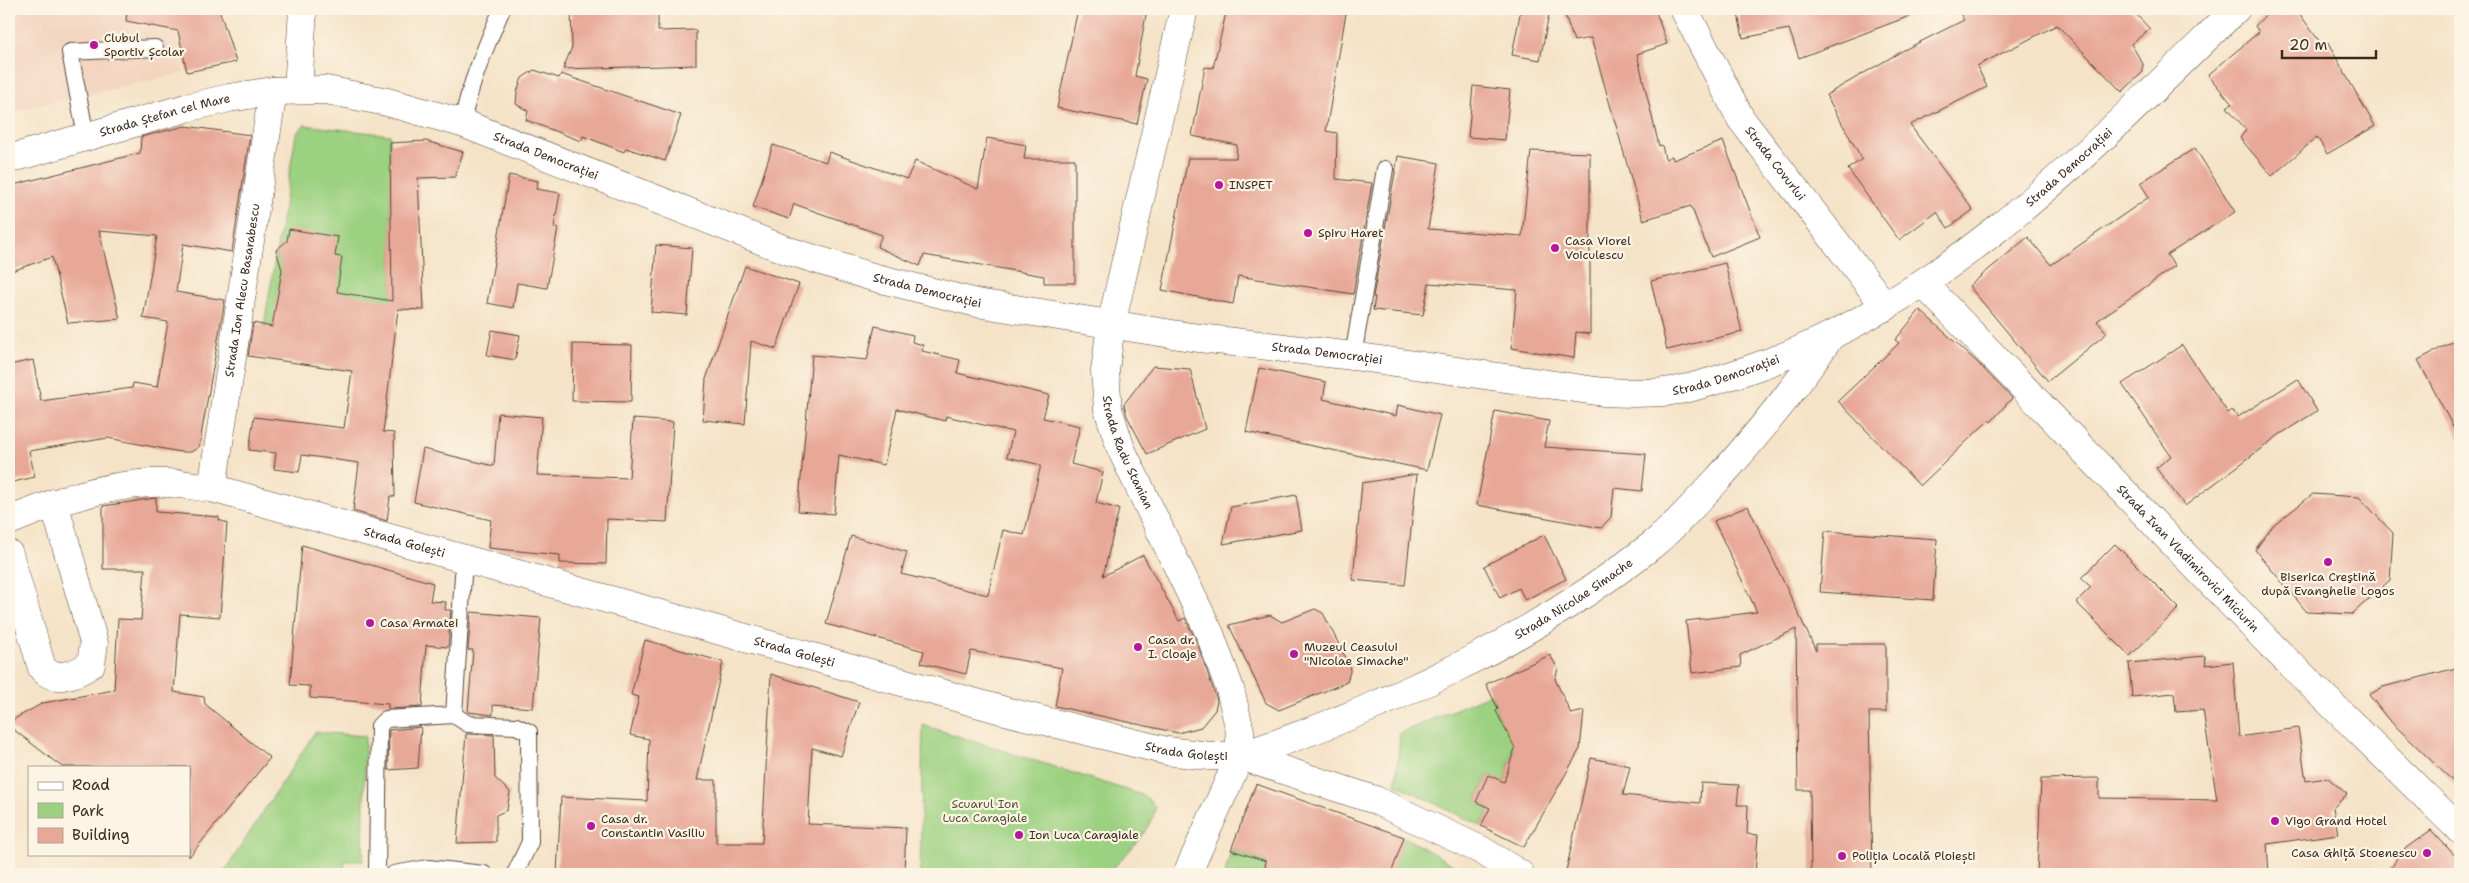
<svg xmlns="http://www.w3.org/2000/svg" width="2469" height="883" font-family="'Shantell Sans',sans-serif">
<rect width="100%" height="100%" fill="#fcf5e5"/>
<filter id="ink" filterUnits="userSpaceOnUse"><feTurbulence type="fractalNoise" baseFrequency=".02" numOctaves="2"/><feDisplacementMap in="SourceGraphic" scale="10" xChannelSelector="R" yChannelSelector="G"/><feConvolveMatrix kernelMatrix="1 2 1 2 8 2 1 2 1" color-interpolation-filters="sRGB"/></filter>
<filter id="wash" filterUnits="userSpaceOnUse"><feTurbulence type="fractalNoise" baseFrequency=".0096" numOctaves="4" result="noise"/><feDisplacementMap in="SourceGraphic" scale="20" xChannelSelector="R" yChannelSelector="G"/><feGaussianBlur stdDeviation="1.12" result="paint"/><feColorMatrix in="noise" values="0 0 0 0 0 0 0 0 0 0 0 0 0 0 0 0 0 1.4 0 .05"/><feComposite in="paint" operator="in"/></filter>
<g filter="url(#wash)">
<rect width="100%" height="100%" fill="#f5e3c8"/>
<!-- built -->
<path fill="#f3d4bf" d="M10 9H178L175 28 184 73 13 111 9 62Z"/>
<!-- green -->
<path fill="#9cd181" stroke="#6c7e50" d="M304 125 390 135 393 347 264 325 296 134Z
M1491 694 1498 709 1496 711 1502 724 1505 723 1515 745 1504 782 1488 775 1476 801 1490 808 1481 826 1396 784 1400 733Z
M923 725 1145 796 1155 807C1155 827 1121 859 1108 874H920Z
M315 732 365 736 363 861H345L344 874H223Z
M1404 837 1469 874H1390Z
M1231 850 1266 861 1264 873 1267 874H1225Z"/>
<g id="blocks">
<!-- building -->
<path fill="#e8a898" d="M127 9H219L236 62 187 72 178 31 126 21Z
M571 9H658V31L696 30V65L563 69 572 47Z
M1078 9H1147L1135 76 1147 79 1137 124 1057 108Z
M1227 9H1324L1346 13 1326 131 1337 133 1336 179 1372 183 1353 294 1238 276 1233 304 1162 290 1188 158H1236L1237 145 1192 136 1205 67 1213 68Z
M1521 9H1550L1540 60 1512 55Z
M1563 9H1655L1667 44 1637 54 1659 146 1662 145 1665 159 1672 156 1673 160 1723 141 1760 237 1711 257 1691 206 1643 220 1591 38 1574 41Z
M1737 9H1922L1923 11 1799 58 1789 29 1743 38Z
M1958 9H2131L2150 29 2131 44 2143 64V72L2122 92 2057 25 1977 66 1987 87 1910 125 1973 210 1948 228 1937 212 1899 240 1848 169 1862 159 1826 95 1904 50 1964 20Z
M2271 9H2296L2322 45 2327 42 2375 126 2327 154 2317 137 2272 176 2240 138 2246 130 2227 107 2232 104 2208 75 2259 32 2255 26Z
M534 70 559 78 561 74 681 115 665 161 626 148 624 152 583 136 581 141 526 120 528 111 516 104 517 92 522 78Z
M1473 86 1510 90 1505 140 1468 137Z
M185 126 250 135 232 252 183 244 176 292 225 300 199 447 191 452H180L108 438 29 451 35 477 9 483V365L33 360 41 401 132 388 133 383 157 387 168 322 143 318 157 236 99 231 120 319 68 323 52 257 9 272V186L140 153 141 137Z
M987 138 1026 145 1024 159H1075V283H1044V276L924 255 920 266 877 247 882 235 794 204 789 219 753 207 773 145 826 162 829 152 907 179 915 161 978 189Z
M426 141 463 152 455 177 418 178 424 310 398 309 383 432 394 433 395 497 390 496 387 521 353 511 359 463 302 455 299 472 274 469 276 453 249 450 254 417 344 428 352 371 248 356 253 323 272 327 282 270 276 250 287 241 289 229 338 237 335 256 342 257 337 292 392 301 390 143Z
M2195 148 2235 212 2167 255 2175 266 2097 321 2107 333 2048 381 1969 286 2028 237 2051 265 2149 197 2140 183Z
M1531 151 1590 153V334L1576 332 1574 358 1511 348 1517 290 1429 283 1423 315 1373 310 1375 297H1373L1398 156 1439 163 1428 229 1522 236Z
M509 175 538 181 536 189 560 193 554 227 558 228 547 288 517 283 513 308 487 303Z
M656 245 692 248 687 315 651 312Z
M1725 263 1742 332 1667 350 1651 281Z
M745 266 799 284 776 349 751 341 745 424 703 420 706 379Z
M1920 310 1978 363 2012 398 1991 422 1989 420 1920 486 1838 401 1899 343 1895 340Z
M875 326 913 335 912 342 923 345 922 351 960 360 957 373 1049 395 1043 418 1080 426 1071 464 1103 472 1096 503 1119 509 1103 576 1143 555 1179 621 1185 618 1196 640 1217 700 1215 710 1201 727 1178 733 1055 706 1062 668 971 651 966 674 921 663 924 651 826 624 851 536 907 552 901 574 988 595 1003 530 1024 535 1041 465 1007 457 1013 432 946 416 945 421 897 409 884 465 839 455 834 514 798 511 812 355 867 360Z
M492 330 520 335 515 360 487 355Z
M2460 338V440L2418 360Z
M573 344 632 345 631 402 572 401Z
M2182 345 2228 413 2232 410 2238 417 2298 379 2317 411 2279 435 2185 506 2156 468 2171 456 2122 384Z
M1153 366 1190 369 1205 429 1147 454 1127 416 1124 404Z
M1259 368 1326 382 1323 399 1396 416 1398 405 1440 415 1427 470 1246 432Z
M1495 411 1549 421 1544 447 1646 454 1642 491 1614 488 1611 517 1601 528 1477 505Z
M498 413 542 417 537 475 629 478 633 419 673 422 667 522 607 519 606 564 560 563V555L488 548 491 520 414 502 423 449 494 466Z
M1417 474 1405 585 1353 580 1362 483Z
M2313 494 2359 497 2393 533 2390 580 2352 614 2307 612 2255 550 2273 526Z
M1296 495 1302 530 1223 544 1231 507Z
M156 498V512L219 517V520L227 523 220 617 180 614 174 692 204 697 205 704 270 758 189 857V767H62L9 726V722L43 703 114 690 118 619 141 620 145 569H103V506Z
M1748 506 1816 651V644H1886V712H1869L1872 874H1811L1810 790H1798L1796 629 1740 655 1741 667 1692 673 1686 621 1757 612 1714 521Z
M1825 531 1937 539 1933 600 1820 592Z
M1544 535 1566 579 1525 600 1519 588 1500 598 1484 566Z
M2115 544 2179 608 2130 656 2076 602 2091 587 2081 578Z
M302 545 433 583 430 601 446 602 445 610H451L448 647 426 645 422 707 388 709V704L310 698V686L290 685Z
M1315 609 1323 613 1351 668 1347 682 1279 710 1266 703 1229 625 1270 615 1282 622Z
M471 612 541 618 533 708 493 705V715L468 712 473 650H468Z
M645 640 723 662 697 780H716V843H762L771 674 859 702 841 756 812 748 808 824 906 828 904 874H557L561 797 647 801 649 739 630 735 639 697 631 695Z
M1550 655 1558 669 1555 679 1571 714 1584 711 1580 749 1524 847 1481 826 1490 808 1476 802 1488 775 1504 782 1515 748 1496 711 1498 709 1486 684Z
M2205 656 2206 665 2233 662 2239 737 2298 728 2306 781 2328 778 2347 794 2333 808 2338 834 2267 844 2269 874H2037L2041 779 2099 778V798L2217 800 2203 710 2176 712 2174 693 2132 697 2129 663Z
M2460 667V788L2387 718 2369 695 2383 687Z
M421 727 418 768 388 770 389 730Z
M466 734 494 735 495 778 510 792 507 810 496 815V842L457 843Z
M1591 758 1630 766 1623 795 1700 803 1701 783 1739 785 1737 805H1748L1747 834 1758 835 1755 874H1578L1566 871Z
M1256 784 1404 837 1391 874H1264L1266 861 1231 850Z
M2431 830 2460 861V874H2385L2406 848Z"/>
</g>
</g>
<g filter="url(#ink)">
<use href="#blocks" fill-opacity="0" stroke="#574638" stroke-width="1"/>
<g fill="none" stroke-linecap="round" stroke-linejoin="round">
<defs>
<path id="service" d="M462 123C470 83 486 46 502 9
M86 137 70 52 155 48
M1353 356 1385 169
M454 715 464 560
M377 874 379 726 386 719 454 715 468 724 516 726 529 732 530 842 515 874
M394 874 428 868 484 874"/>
<g id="minor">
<path id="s1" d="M1184 9 1111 325 1105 371 1108 409 1121 449 1210 634 1230 689 1240 731V756L1187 874"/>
<path id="s2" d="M1684 9 1741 119 1886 307"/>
<path id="s3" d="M1923 283 2272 646 2460 830"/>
<path id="s4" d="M212 488 273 91"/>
<path id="s5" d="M9 521C55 502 100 486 150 483 170 481 192 486 212 488L1005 711 1167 751 1210 756H1240L1375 800 1481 850 1520 874"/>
<path d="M9 554 42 668C54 683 77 674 91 664L94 643 54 503"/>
<path id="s6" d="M1240 756C1384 709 1531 640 1651 546 1675 527 1697 501 1718 479 1758 434 1796 388 1830 337"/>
</g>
<g id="secondary">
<path d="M298 90 303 9"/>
<path id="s7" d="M9 159 186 108 229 98 273 91 326 90 387 102 462 123 786 250 869 276 977 303 1191 337 1353 356 1603 392C1629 393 1654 394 1679 390 1705 385 1729 376 1753 368 1946 302 2093 148 2236 9"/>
</g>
</defs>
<!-- service casing -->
<use href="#service" stroke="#574638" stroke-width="18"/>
<!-- minor casing -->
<use href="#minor" stroke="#574638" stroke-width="29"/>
<!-- secondary casing -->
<use href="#secondary" stroke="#574638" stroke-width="29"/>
<!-- service -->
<use href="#service" stroke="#fff" stroke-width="16"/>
<!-- minor -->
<use href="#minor" stroke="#fff" stroke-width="28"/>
<!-- secondary -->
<use href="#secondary" stroke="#fff" stroke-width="28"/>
</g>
</g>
<!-- markers -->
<g fill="#b5179e" stroke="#fcf5e5" stroke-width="2">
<circle cx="94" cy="45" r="5"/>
<circle cx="1219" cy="185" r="5"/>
<circle cx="1308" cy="233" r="5"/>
<circle cx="1555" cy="248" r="5"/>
<circle cx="2328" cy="562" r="5"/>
<circle cx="370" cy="623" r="5"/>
<circle cx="1138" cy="647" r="5"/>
<circle cx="1294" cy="654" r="5"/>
<circle cx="2275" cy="821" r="5"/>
<circle cx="591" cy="826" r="5"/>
<circle cx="1019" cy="835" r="5"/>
<circle cx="2427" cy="853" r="5"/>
<circle cx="1842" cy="856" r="5"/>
</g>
<g text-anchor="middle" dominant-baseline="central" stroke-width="4.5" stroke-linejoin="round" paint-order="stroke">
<!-- poi labels -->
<g font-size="12" fill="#3b2a1e" stroke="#fcf5e5" text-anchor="start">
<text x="104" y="38">Clubul<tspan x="104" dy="14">Sportiv Școlar</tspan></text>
<text x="1229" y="185">INSPET</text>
<text x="1318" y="233">Spiru Haret</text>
<text x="1565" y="241">Casa Viorel<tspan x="1565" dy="14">Voiculescu</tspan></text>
<text x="2328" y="577" text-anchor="middle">Biserica Creştină<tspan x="2328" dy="14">după Evanghelie Logos</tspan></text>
<text x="380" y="623">Casa Armatei</text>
<text x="1148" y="640">Casa dr.<tspan x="1148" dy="14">I. Cloaje</tspan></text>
<text x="1304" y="647">Muzeul Ceasului<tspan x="1304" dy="14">"Nicolae Simache"</tspan></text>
<text x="601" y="819">Casa dr.<tspan x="601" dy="14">Constantin Vasiliu</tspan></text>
<text x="2285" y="821">Vigo Grand Hotel</text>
<text x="1029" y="835">Ion Luca Caragiale</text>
<text x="2417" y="853" text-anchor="end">Casa Ghiță Stoenescu</text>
<text x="1852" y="856">Poliția Locală Ploiești</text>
</g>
<!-- street labels -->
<g font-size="12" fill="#3b2a1e" stroke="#fcf5e5">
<text stroke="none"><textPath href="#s7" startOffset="162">Strada Ștefan cel Mare</textPath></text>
<text stroke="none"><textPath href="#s7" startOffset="556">Strada Democrației</textPath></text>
<text stroke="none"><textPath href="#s2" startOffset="180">Strada Covurlui</textPath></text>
<text stroke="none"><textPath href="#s7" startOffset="2175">Strada Democrației</textPath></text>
<text stroke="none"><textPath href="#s4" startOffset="200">Strada Ion Alecu Basarabescu</textPath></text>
<text stroke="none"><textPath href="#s7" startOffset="961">Strada Democrației</textPath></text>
<text stroke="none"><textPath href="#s7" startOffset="1366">Strada Democrației</textPath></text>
<text stroke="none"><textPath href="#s7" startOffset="1770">Strada Democrației</textPath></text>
<text stroke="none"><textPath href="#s1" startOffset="456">Strada Radu Stanian</textPath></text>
<text stroke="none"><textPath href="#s5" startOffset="409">Strada Golești</textPath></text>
<text stroke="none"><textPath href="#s3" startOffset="382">Strada Ivan Vladimirovici Miciurin</textPath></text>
<text stroke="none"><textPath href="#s6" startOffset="370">Strada Nicolae Simache</textPath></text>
<text stroke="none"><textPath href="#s5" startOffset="814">Strada Golești</textPath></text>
<text stroke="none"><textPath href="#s5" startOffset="1219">Strada Golești</textPath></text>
</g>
<!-- park labels -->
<g font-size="12" fill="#535437" stroke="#fcf5e5">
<text x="985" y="804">Scuarul Ion<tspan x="985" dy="14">Luca Caragiale</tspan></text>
</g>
</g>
<!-- margin -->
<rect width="2469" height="883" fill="none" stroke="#fcf5e5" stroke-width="30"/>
<!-- legend -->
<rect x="28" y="766" width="162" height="90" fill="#fcf5e5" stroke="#afa495"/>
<rect x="38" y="782" width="25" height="8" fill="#ffffff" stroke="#afa495"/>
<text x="72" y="790" font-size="15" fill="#3b2a1e">Road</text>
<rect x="38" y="803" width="25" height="15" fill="#9cd181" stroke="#afa495"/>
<text x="72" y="816" font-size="15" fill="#3b2a1e">Park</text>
<rect x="38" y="828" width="25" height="15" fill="#e8a898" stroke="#afa495"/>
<text x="72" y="840" font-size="15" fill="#3b2a1e">Building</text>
<!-- scale -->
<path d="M2282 50v8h94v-8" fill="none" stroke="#3b2a1e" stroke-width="2.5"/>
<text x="2289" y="50" font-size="15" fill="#3b2a1e" stroke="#fcf5e5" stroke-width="4" paint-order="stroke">20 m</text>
</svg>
